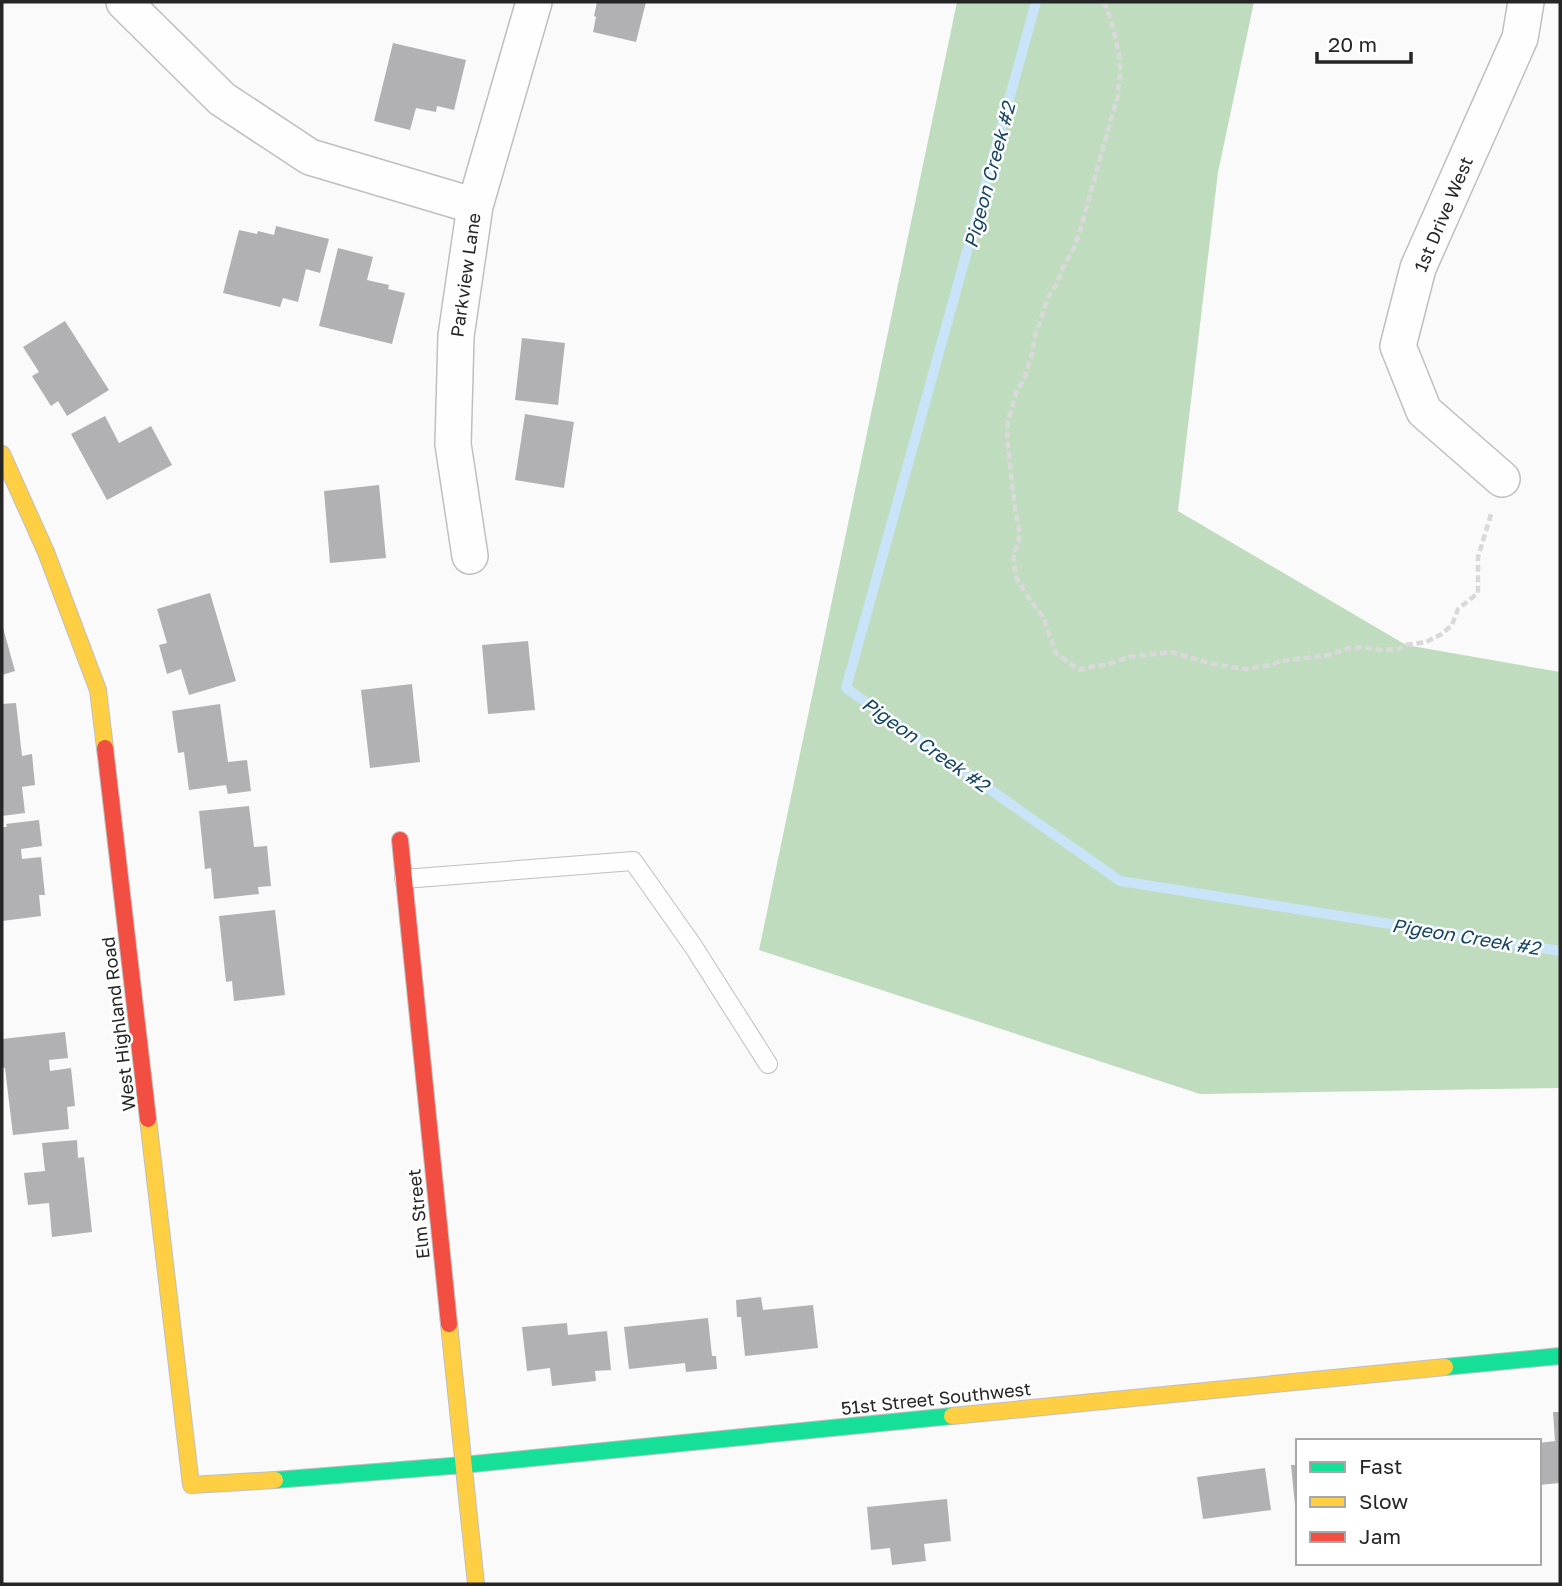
<svg xmlns="http://www.w3.org/2000/svg" width="1562" height="1586" font-family="'Golos Text',sans-serif">
<rect width="100%" height="100%" fill="#fafafb"/>
<!-- forest -->
<path fill="#bfdcbf" d="M957 2H1254L1218 172 1178 511 1406 645 1560 672V1088L1200 1094 759 950Z"/>
<g fill="none" stroke-linecap="round" stroke-linejoin="round">
<!-- stream -->
<path stroke="#c9e4f8" stroke-width="10" d="M1036 2 846 688 1120 881 1560 951"/>
</g>
<!-- building -->
<path fill="#b1b1b3" d="M597 2H646L636 42 593 32 596 17 594 16Z
M393 43 466 60 454 110 437 106 436 112 416 108 410 130 374 121Z
M276 226 329 239 320 273 306 269 298 302 283 298 280 307 223 293 239 230 257 234 258 231 274 235Z
M338 248 373 257 367 280 389 285 388 289 405 293 392 344 319 326Z
M65 321 109 390 67 416 58 401 51 406 32 376 39 372 23 347Z
M522 338 565 343 558 405 515 400Z
M525 414 574 422 564 488 515 480Z
M105 416 119 443 151 426 172 465 107 500 71 434Z
M379 485 386 558 330 563 324 491Z
M210 593 236 681 189 695 181 669 167 674 159 645 167 643 157 609Z
M2 624 15 671 2 675Z
M528 641 535 710 488 714 482 645Z
M412 684 420 762 370 768 361 690Z
M16 703 22 756 32 754 35 785 22 787 25 813 2 816V704Z
M220 704 228 762 247 760 251 791 228 794 226 785 189 790 184 752 178 753 172 711Z
M249 806 254 847 267 846 271 886 258 887 259 894 214 899 211 868 205 869 199 811Z
M39 820 42 846 21 849 22 859 41 857 45 895H39L41 916 2 921V827H7L6 824Z
M275 910 285 995 234 1001 232 981 226 982 219 916Z
M65 1032 68 1058 49 1060 50 1071 71 1068 75 1106 67 1107 69 1129 13 1135 5 1068H2V1039Z
M77 1140 78 1158 84 1157 92 1232 52 1237 49 1203 28 1205 24 1173 45 1171 42 1143Z
M761 1297 763 1310 813 1305 818 1348 745 1356 741 1317H737L736 1300Z
M708 1318 712 1356H716L717 1369 686 1372 685 1363 629 1369 624 1327Z
M567 1323 568 1335 607 1331 611 1370 595 1371 596 1381 552 1386 550 1368 527 1371 522 1327Z
M1553 1412H1560V1483L1539 1485V1443L1555 1441Z
M1291 1465H1298V1515H1296Z
M1265 1468 1271 1510 1203 1519 1197 1477Z
M947 1499 951 1541 924 1544 926 1561 892 1565 890 1548 871 1550 867 1507Z"/>
<g fill="none" stroke-linecap="round" stroke-linejoin="round">
<defs>
<path id="lane" d="M404 879 633 861 693 946 768 1064"/>
<path id="street" d="M124 2 222 99 310 157 475 206
M1502 479 1424 411 1398 346 1418 268 1520 38 1526 2
M470 556 453 444 456 336 475 206 534 2"/>
<path id="fast" d="M1445 1367 1560 1356
M275 1480 463 1465 952 1416"/>
<path id="slow" d="M2 454 46 552 98 690 105 748
M148 1119 191 1485 275 1480
M449 1324 476 1584
M952 1416 1445 1367"/>
<path id="jam" d="M105 748 148 1119
M400 840 449 1324"/>
</defs>
<!-- lane casing -->
<use href="#lane" stroke="#bfbfc1" stroke-width="20"/>
<!-- street casing -->
<use href="#street" stroke="#bfbfc1" stroke-width="38"/>
<!-- fast casing -->
<use href="#fast" stroke="#bfbfc1" stroke-width="18"/>
<!-- slow casing -->
<use href="#slow" stroke="#bfbfc1" stroke-width="18"/>
<!-- jam casing -->
<use href="#jam" stroke="#bfbfc1" stroke-width="18"/>
<!-- path -->
<path stroke="#d9d9da" stroke-width="4.5" stroke-dasharray="7 3.5" stroke-linecap="butt" d="M1104 2C1111 17 1121 56 1120 72 1120 80 1118 87 1118 95L1079 234 1074 248 1063 267 1058 282 1048 297 1034 339 1033 351 1024 379 1017 391 1012 407 1008 422 1007 438 1015 508 1019 528V542L1013 554 1016 577 1026 594 1043 617 1056 653 1079 670 1095 666 1106 665 1129 657 1171 652 1213 664 1245 669 1271 665 1281 661 1328 655 1350 648 1362 647 1380 650 1399 649 1406 645 1426 642 1442 634 1452 625 1458 609 1478 593V557L1492 511"/>
<!-- lane -->
<use href="#lane" stroke="#fefefe" stroke-width="18"/>
<!-- street -->
<use href="#street" stroke="#fefefe" stroke-width="35"/>
<!-- fast -->
<use href="#fast" stroke="#16e098" stroke-width="16"/>
<!-- slow -->
<use href="#slow" stroke="#ffcf43" stroke-width="16"/>
<!-- jam -->
<use href="#jam" stroke="#f24e42" stroke-width="16"/>
</g>
<g text-anchor="middle" dominant-baseline="central" stroke-width="5" stroke-linejoin="round" paint-order="stroke">
<!-- street labels -->
<g font-size="18" fill="#262627" stroke="#fff">
<text transform="translate(1443 214) rotate(-67)">1st Drive West</text>
<text transform="translate(465 275) rotate(-82)">Parkview Lane</text>
<text transform="translate(118 1024) rotate(-97)">West Highland Road</text>
<text transform="translate(418 1214) rotate(-96)">Elm Street</text>
<text transform="translate(936 1398) rotate(-6)">51st Street Southwest</text>
</g>
<!-- water labels -->
<g font-size="19" font-style="italic" fill="#134565" stroke="#fff">
<text transform="translate(989 175) rotate(-75)">Pigeon Creek #2</text>
<text transform="translate(926 744) rotate(35)">Pigeon Creek #2</text>
<text transform="translate(1466 936) rotate(9)">Pigeon Creek #2</text>
</g>
</g>
<!-- border -->
<rect width="1562" height="1586" fill="none" stroke="#262627" stroke-width="7"/>
<!-- legend -->
<rect x="1296" y="1439" width="245" height="126" fill="#ffffff" stroke="#a8a8a9" stroke-width="2"/>
<rect x="1310" y="1462" width="35" height="10" fill="#16e098" stroke="#a8a8a9" stroke-width="2"/>
<text x="1359" y="1474" font-size="21" fill="#262627">Fast</text>
<rect x="1310" y="1497" width="35" height="10" fill="#ffcf43" stroke="#a8a8a9" stroke-width="2"/>
<text x="1359" y="1509" font-size="21" fill="#262627">Slow</text>
<rect x="1310" y="1532" width="35" height="10" fill="#f24e42" stroke="#a8a8a9" stroke-width="2"/>
<text x="1359" y="1544" font-size="21" fill="#262627">Jam</text>
<!-- scale -->
<path d="M1317 52v10h94v-10" fill="none" stroke="#262627" stroke-width="3.5"/>
<text x="1328" y="52" font-size="21" fill="#262627" stroke="#ffffff" stroke-width="5" paint-order="stroke">20 m</text>
</svg>
